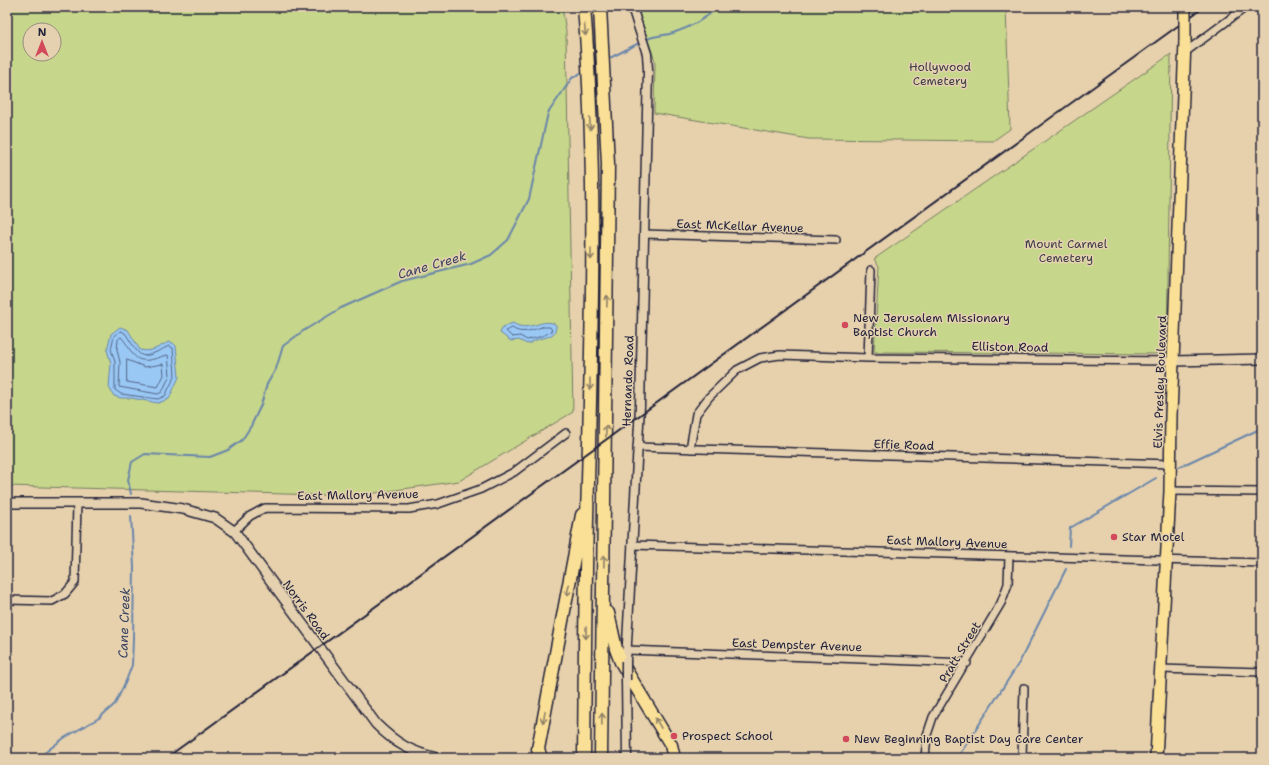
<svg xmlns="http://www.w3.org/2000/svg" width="1269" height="765" font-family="'Shantell Sans',sans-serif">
<rect width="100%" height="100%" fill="#e7d1ac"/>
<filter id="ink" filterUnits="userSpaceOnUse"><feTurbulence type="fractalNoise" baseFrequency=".025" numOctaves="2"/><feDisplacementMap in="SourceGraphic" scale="8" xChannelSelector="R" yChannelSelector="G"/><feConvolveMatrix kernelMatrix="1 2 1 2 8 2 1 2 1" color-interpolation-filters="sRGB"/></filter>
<g filter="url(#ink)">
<!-- green -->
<path fill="#c6d68a" stroke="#747c62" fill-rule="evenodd" d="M7 7H562L566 31 573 412 459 481 354 496 7 486ZM30 30H54V54H30Z
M637 7H1006L1010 129 993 141 809 139 654 113 655 61Z
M1171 54 1167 354 874 352 879 266 874 259Z"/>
<!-- water -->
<path fill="#9ac8f5" stroke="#6a86ab" d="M513 323C528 334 544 316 556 325 557 336 547 337 539 339 535 340 531 343 527 344L519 340 511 341 500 333 503 327Z
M120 327 128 330 140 350C153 353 159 346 169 342L173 343 176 346 179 377 169 399 158 403 131 398H121L114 396 111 391 109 387 111 363 107 350 111 334Z"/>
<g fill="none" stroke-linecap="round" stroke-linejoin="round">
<!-- shore -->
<path stroke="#526485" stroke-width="1" d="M542 327H550L552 330C546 336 535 338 527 340L520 336 512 337 506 331 512 328C522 335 531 330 542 327Z
M121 331 125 333C143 360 138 361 169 346L173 348 175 376 165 396 158 399 121 394 115 390V362L111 349 114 336Z
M121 337C133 349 131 365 154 359 159 358 164 355 168 355L170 375 162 392 158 394 119 387 120 362 117 350 118 340Z
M127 360 145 367 163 364 164 375 158 387 127 382Z"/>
<!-- stream -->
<path stroke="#6a86ab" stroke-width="2" d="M645 40C655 35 664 36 673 33 689 28 706 18 718 7
M606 60 641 42
M1179 467 1262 428
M131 494 128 480 132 462 145 454 210 457 228 450 242 440 251 426 261 405 267 384 276 369 283 346 303 331 341 308 402 281 471 264 491 255 508 240 529 199 548 113 572 78 583 72
M1069 546 1070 528 1156 478
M958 757 1019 663 1066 569
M38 758 64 738 99 718 115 704 126 681 132 665 133 639 134 567 131 516"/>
<defs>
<path id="minor" d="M1184 53 1246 7
M644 234 836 240
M868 358 871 270
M637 447 1171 464
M690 449 696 414 709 397 737 370 760 358 780 355 868 358 1173 361
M1170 491 1262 492
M234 531 250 516 265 508 409 509 438 504 481 489 514 472 566 433
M632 545 1262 563
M7 600 52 601 65 594 75 582 77 504
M627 650 967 663
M1160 669 1262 672
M925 758 927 735 933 717 1001 603 1008 584 1009 556
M1022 758 1024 688"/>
<path id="tertiary" d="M626 661 640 406 648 70 647 54 632 7
M626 680 627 758"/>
<path id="secondary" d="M1173 361 1262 359
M7 503H141L183 509 215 518 235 532 376 724C395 743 411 752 437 758"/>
<path id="primary" d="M1156 758 1170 491 1171 415 1185 41"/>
<path id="motorway" d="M584 7C597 165 592 324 588 482 585 574 585 666 584 758
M600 7 608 164 601 758
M608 613 616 649 621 662 671 745 674 758
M541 758 538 749 582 515"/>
</defs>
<!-- minor casing -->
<use href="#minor" stroke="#22223b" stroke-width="10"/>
<!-- tertiary casing -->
<use href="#tertiary" stroke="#22223b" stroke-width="11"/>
<!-- secondary casing -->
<use href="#secondary" stroke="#22223b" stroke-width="12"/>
<!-- primary casing -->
<use href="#primary" stroke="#22223b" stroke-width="14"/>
<!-- motorway casing -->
<use href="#motorway" stroke="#22223b" stroke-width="15"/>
<!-- minor -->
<use href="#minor" stroke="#e5d1af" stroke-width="7"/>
<!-- tertiary -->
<use href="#tertiary" stroke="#e5d1af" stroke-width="8"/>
<!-- secondary -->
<use href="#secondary" stroke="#e5d1af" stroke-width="9"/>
<!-- primary -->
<use href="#primary" stroke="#fadf96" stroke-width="11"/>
<!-- motorway -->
<use href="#motorway" stroke="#fadf96" stroke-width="12"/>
<!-- rail -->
<path stroke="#22223b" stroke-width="2" d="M166 758 1204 7"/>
<defs>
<path id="tertiary-bridge" d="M626 680V661"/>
<path id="primary-bridge" d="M1185 41V7"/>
</defs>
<!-- tertiary-bridge casing -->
<use href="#tertiary-bridge" stroke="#22223b" stroke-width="11" stroke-linecap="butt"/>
<!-- primary-bridge casing -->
<use href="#primary-bridge" stroke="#22223b" stroke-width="14" stroke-linecap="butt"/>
<!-- tertiary-bridge -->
<use href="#tertiary-bridge" stroke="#e5d1af" stroke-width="8"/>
<!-- primary-bridge -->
<use href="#primary-bridge" stroke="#fadf96" stroke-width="11"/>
</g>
<!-- one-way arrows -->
<defs><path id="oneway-shaft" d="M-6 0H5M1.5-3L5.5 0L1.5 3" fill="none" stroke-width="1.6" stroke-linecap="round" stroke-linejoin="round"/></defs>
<g stroke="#8e8068">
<use href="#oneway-shaft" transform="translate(585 30) rotate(85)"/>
<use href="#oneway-shaft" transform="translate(590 124) rotate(87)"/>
<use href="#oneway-shaft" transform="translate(591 254) rotate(90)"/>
<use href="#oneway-shaft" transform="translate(607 301) rotate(-89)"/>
<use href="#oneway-shaft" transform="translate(590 384) rotate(90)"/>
<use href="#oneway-shaft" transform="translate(606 431) rotate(-89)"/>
<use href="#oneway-shaft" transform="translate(604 561) rotate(-89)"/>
<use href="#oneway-shaft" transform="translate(568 590) rotate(101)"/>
<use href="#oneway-shaft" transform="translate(586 633) rotate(91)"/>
<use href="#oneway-shaft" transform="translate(544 717) rotate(102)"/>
<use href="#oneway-shaft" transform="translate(602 719) rotate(-89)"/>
<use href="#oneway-shaft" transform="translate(658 723) rotate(-120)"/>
</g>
</g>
<!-- markers -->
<g fill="#d1495b" stroke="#e5d1af" stroke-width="1.5">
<circle cx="845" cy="325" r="4"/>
<circle cx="1114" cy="537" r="4"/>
<circle cx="674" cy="736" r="4"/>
<circle cx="846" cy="739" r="4"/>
</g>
<g text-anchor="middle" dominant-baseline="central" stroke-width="3" stroke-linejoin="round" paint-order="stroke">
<!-- park labels -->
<g font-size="12" fill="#3b3d47" stroke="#e5d1af">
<text x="940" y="67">Hollywood<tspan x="940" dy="14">Cemetery</tspan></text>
<text x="1066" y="244">Mount Carmel<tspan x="1066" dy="14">Cemetery</tspan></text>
</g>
<!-- street labels -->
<g font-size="12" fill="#22223b" stroke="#e5d1af">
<text transform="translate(740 226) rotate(2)">East McKellar Avenue</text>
<text transform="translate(1010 347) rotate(1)">Elliston Road</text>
<text transform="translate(628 381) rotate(-88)">Hernando Road</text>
<text transform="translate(1160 382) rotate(-88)">Elvis Presley Boulevard</text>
<text transform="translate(904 445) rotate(2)">Effie Road</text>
<text transform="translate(358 495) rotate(-1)">East Mallory Avenue</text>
<text transform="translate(947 542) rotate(2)">East Mallory Avenue</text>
<text transform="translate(306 610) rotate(54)">Norris Road</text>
<text transform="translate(797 645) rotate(2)">East Dempster Avenue</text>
<text transform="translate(960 652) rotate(-59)">Pratt Street</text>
</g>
<!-- poi labels -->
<g font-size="12" fill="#22223b" stroke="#e5d1af" text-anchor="start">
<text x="853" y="318">New Jerusalem Missionary<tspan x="853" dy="14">Baptist Church</tspan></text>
<text x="1122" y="537">Star Motel</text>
<text x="682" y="736">Prospect School</text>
<text x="854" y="739">New Beginning Baptist Day Care Center</text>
</g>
<!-- water labels -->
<g font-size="13" font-style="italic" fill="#3a4360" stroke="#e5d1af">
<text transform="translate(432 265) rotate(-16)">Cane Creek</text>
<text transform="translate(124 623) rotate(-88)">Cane Creek</text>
</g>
</g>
<!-- margin -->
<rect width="1269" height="765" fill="none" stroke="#e5d1af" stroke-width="24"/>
<rect x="12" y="12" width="1245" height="741" fill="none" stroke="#22223b" stroke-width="1.5" filter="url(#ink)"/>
<!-- north arrow -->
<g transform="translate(42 42)"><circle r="19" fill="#e5d1af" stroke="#978b81"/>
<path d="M0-3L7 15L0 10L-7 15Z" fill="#d1495b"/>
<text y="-6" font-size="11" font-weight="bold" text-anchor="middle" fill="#22223b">N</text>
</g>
</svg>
